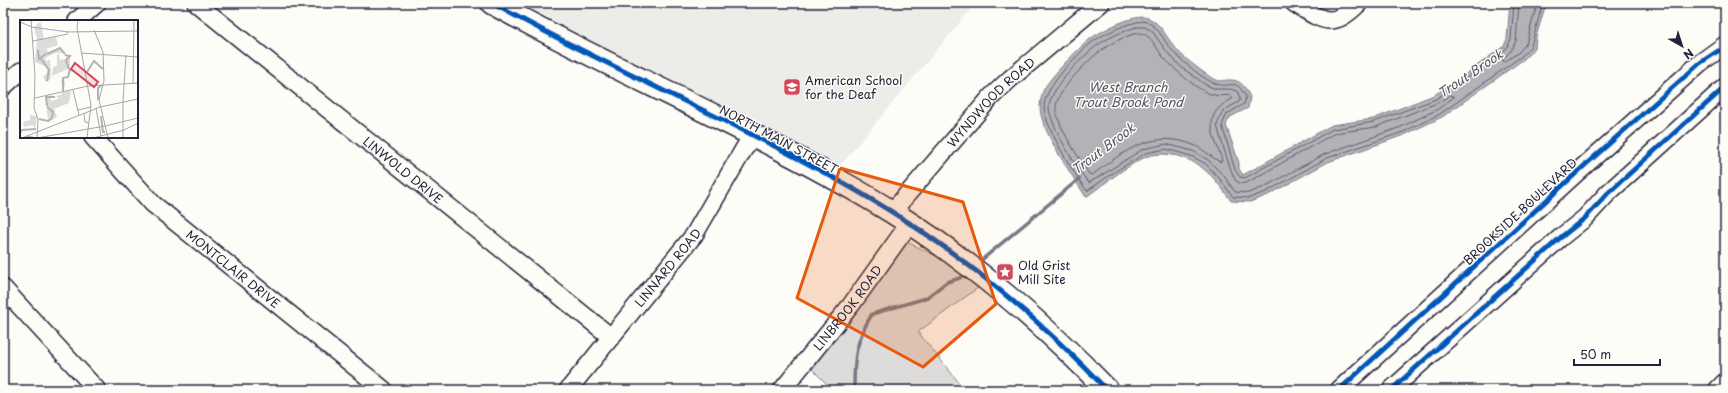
<svg xmlns="http://www.w3.org/2000/svg" width="1728" height="393" font-family="'Playpen Sans',sans-serif">
<rect width="100%" height="100%" fill="#fdfcf7"/>
<filter id="ink" filterUnits="userSpaceOnUse"><feTurbulence type="fractalNoise" baseFrequency=".025" numOctaves="2"/><feDisplacementMap in="SourceGraphic" scale="8" xChannelSelector="R" yChannelSelector="G"/><feConvolveMatrix kernelMatrix="1 2 1 2 8 2 1 2 1" color-interpolation-filters="sRGB"/></filter>
<g filter="url(#ink)">
<!-- built -->
<path fill="#ecece9" d="M522 3H976L839 167 519 7Z"/>
<!-- green -->
<path fill="#dddcdb" stroke="#807f8b" d="M907 242 945 260 979 287 918 332 965 390H833L812 369Z"/>
<!-- water -->
<path fill="#b2b2b7" stroke="#787885" d="M1510 3H1551L1544 10 1536 37 1535 48 1524 59 1442 117 1404 135 1328 162 1268 195 1250 202 1231 201C1216 180 1205 164 1178 156 1168 154 1159 153 1148 156 1130 163 1103 185 1086 197 1074 178 1039 129 1040 106 1040 102 1042 93 1044 89 1051 76 1078 49 1089 40 1100 31 1135 13 1148 18 1161 23 1165 36 1174 46 1182 57 1193 64 1203 72 1208 75 1213 80 1219 81 1222 81 1225 80 1228 80 1241 79 1245 87 1250 97L1248 108 1230 117 1226 125 1239 163V169L1243 175 1332 125 1373 119 1434 95 1452 84 1504 46 1507 39Z"/>
<g fill="none" stroke-linecap="round" stroke-linejoin="round">
<!-- shore -->
<path stroke="#5c5c6d" stroke-width="1" d="M1514 3 1511 39 1507 48 1454 87 1436 99 1374 122 1333 129 1245 178 1240 177 1235 170 1222 125 1227 114 1244 104 1246 97C1235 76 1232 89 1216 84 1210 82 1205 78 1200 75 1190 67 1179 59 1171 49 1163 40 1159 27 1147 22 1142 20 1134 23 1129 24 1117 28 1102 35 1091 43 1077 55 1043 88 1044 108 1045 126 1075 176 1087 191L1116 171 1146 153 1166 149 1191 156 1206 164 1220 179 1233 197 1249 198 1266 192 1327 158 1403 132 1440 114 1522 56 1531 46 1541 9 1546 3
M1519 3 1516 41 1511 51 1503 59 1504 62 1518 53 1526 44 1536 8 1539 3
M1136 27H1145L1152 31 1167 52 1181 67 1206 85 1216 89H1230L1237 91 1240 98V101L1223 111 1217 125C1219 134 1232 176 1236 181 1240 184 1244 184 1248 182L1335 133 1376 127 1437 103 1451 95 1454 97 1438 109 1401 127 1325 154 1264 187 1249 193 1235 192 1224 176 1208 160 1193 151 1166 144 1143 149 1089 183C1078 171 1049 123 1049 107 1049 90 1081 58 1095 47 1106 38 1122 32 1136 27Z
M1137 33C1152 32 1156 50 1165 59 1177 71 1197 91 1214 95 1220 97 1227 94 1232 96V99C1201 115 1213 133 1222 160L1221 162C1216 161 1203 149 1196 146 1153 128 1126 150 1092 175L1089 174C1079 157 1058 128 1056 109 1054 94 1087 61 1099 52 1110 43 1124 37 1137 33Z"/>
<!-- stream -->
<path stroke="#787885" stroke-width="3.5" d="M978 263 1079 179
M854 390C854 358 855 342 872 314L926 298 947 282 960 278 967 272"/>
<defs>
<g id="minor">
<path id="s1" d="M196 3 611 337"/>
<path d="M1294 3C1323 21 1332 30 1359 3"/>
<path d="M77 21 97 3"/>
<path d="M3 87 21 71"/>
<path id="s2" d="M93 137 153 204 384 390"/>
<path id="s3" d="M892 212 991 97 1010 79 1101 3"/>
<path d="M3 288 97 390"/>
<path id="s4" d="M568 390 694 235 752 135"/>
<path id="s5" d="M782 390 851 305 909 224"/>
<path d="M1339 390 1584 166 1700 63 1725 45"/>
<path d="M1391 390 1560 238 1585 218 1608 193 1725 87"/>
<path d="M1717 390 1725 382"/>
</g>
<path id="major" d="M492 3C623 76 764 133 892 212 968 259 1045 325 1107 390"/>
</defs>
<!-- minor casing -->
<use href="#minor" stroke="#22223b" stroke-width="20"/>
<!-- major casing -->
<use href="#major" stroke="#22223b" stroke-width="25"/>
<!-- minor -->
<use href="#minor" stroke="#fdfcf7" stroke-width="17"/>
<!-- major -->
<use href="#major" stroke="#fdfcf7" stroke-width="22"/>
<defs>
<path id="cycleway" d="M492 3C623 76 764 133 892 212 968 259 1045 325 1107 390
M1339 390 1584 166 1700 63 1718 51
M1391 390 1560 238 1585 218 1608 193 1725 87"/>
</defs>
<!-- cycleway casing -->
<use href="#cycleway" stroke="#fdfcf7" stroke-width="8"/>
<!-- cycleway -->
<use href="#cycleway" stroke="#0057b8" stroke-width="5"/>
</g>
</g>
<!-- marked area -->
<path fill="#e8590c" fill-opacity="0.2" stroke="#e8590c" stroke-width="3" stroke-linejoin="round" d="M840 168 963 202 996 304 923 367 797 298Z"/>
<!-- icons -->
<defs>
<symbol id="school-square" viewBox="-11 -11 22 22"><rect x="-9" y="-9" width="18" height="18" rx="4" fill="#d1495b" stroke="#fdfcf7"/><path d="M0-5L7-2L0 1L-7-2ZM-4 1L0 2.5L4 1V4Q0 6-4 4Z" fill="#fff"/></symbol>
<symbol id="sight-square" viewBox="-11 -11 22 22"><rect x="-9" y="-9" width="18" height="18" rx="4" fill="#d1495b" stroke="#fdfcf7"/><path d="M0-6L1.8-2.2L6-1.7L2.9 1.2L3.7 5.4L0 3.3L-3.7 5.4L-2.9 1.2L-6-1.7L-1.8-2.2Z" fill="#fff"/></symbol>
</defs>
<g fill-rule="evenodd">
<use href="#school-square" x="782" y="77" width="20" height="20"/>
<use href="#sight-square" x="995" y="262" width="20" height="20"/>
</g>
<g text-anchor="middle" dominant-baseline="central" stroke-width="3" stroke-linejoin="round" paint-order="stroke">
<!-- poi labels -->
<g font-size="12" fill="#22223b" stroke="#fdfcf7" text-anchor="start">
<text x="805" y="80">American School<tspan x="805" dy="14">for the Deaf</tspan></text>
<text x="1018" y="265">Old Grist<tspan x="1018" dy="14">Mill Site</tspan></text>
</g>
<!-- street labels -->
<g font-size="12" fill="#22223b" stroke="#fdfcf7">
<text stroke="none"><textPath href="#s3" startOffset="148">WYNDWOOD ROAD</textPath></text>
<text transform="translate(779 139) rotate(28)">NORTH MAIN STREET</text>
<text stroke="none"><textPath href="#s1" startOffset="266">LINWOLD DRIVE</textPath></text>
<text transform="translate(1520 211) rotate(-43)">BROOKSIDE BOULEVARD</text>
<text stroke="none"><textPath href="#s4" startOffset="158">LINNARD ROAD</textPath></text>
<text stroke="none"><textPath href="#s2" startOffset="193">MONTCLAIR DRIVE</textPath></text>
<text stroke="none"><textPath href="#s5" startOffset="105">LINBROOK ROAD</textPath></text>
</g>
<!-- water labels -->
<g font-size="13" font-style="italic" fill="#545466" stroke="#fdfcf7">
<text transform="translate(1470 73) rotate(-34)">Trout Brook</text>
<text x="1128" y="86">West Branch<tspan x="1128" dy="15">Trout Brook Pond</tspan></text>
<text transform="translate(1103 148) rotate(-37)">Trout Brook</text>
</g>
</g>
<!-- overview -->
<g transform="translate(20 20)">
<rect width="118" height="118" fill="#fdfcf7"/>
<path d="M18 3H21L24 19 36 17 38 25 26 29 29 33 40 28 45 33H35L25 38 26 41 30 40 31 54 30 60 26 62 23 57 27 53V47L15 42 17 18 14 9ZM39 34 40 40 46 39 47 36 45 35H50V48L32 56 33 47 37 46V35ZM44 57 45 65 43 72 51 71 49 83 34 89 37 97 28 102 26 77 32 75 30 81 39 79 36 76 41 75 44 70 41 61ZM10 95 17 96 15 109 13 105 4 107 3 102 10 100Z" fill="#dddcdb"/>
<path fill="none" stroke="#b2b2b7" stroke-width="2" d="M18 30 19 39 26 34M27 34 40 28 45 34M45 35 50 36 46 40 49 49M21 39 29 50 27 61M67 52 74 41 83 49M43 71V58L48 57 50 49 53 51M78 80V68L82 65M27 86 26 77H35M81 96 83 112H85M19 99 28 101 32 98 33 92 27 87M0 113 2 110 16 109"/>
<path fill="none" stroke="#a5a5ac" stroke-width="1" d="M11 0 15 56 14 88 18 99 17 118M58 0 57 8 71 85 67 118M0 2 12 7 48 12M74 10 83 32 84 61 79 80 88 118M46 12 118 11M13 21 48 14M61 33 118 37M113 64 114 0M53 70 59 95M15 78 68 66 118 63M103 81 106 35M76 88 81 116M58 90 71 87M64 93 65 102 69 103M7 116 17 118 85 106 118 98M2 118 80 87 118 79M73 118 104 110 118 103M103 118V81"/>
<path fill="#d1495b" fill-opacity="0.15" stroke="#d1495b" stroke-width="2" d="M55 43 78 62 74 67 51 49Z"/>
<rect width="118" height="118" fill="none" stroke="#22223b" stroke-width="2"/>
</g>
<!-- margin -->
<rect width="1728" height="393" fill="none" stroke="#fdfcf7" stroke-width="16"/>
<rect x="8" y="8" width="1712" height="377" fill="none" stroke="#22223b" stroke-width="1.5" filter="url(#ink)"/>
<!-- north arrow -->
<g transform="translate(1682 46) rotate(141)" stroke="#fdfcf7" stroke-width="3" paint-order="stroke">
<path d="M0-3L7 15L0 10L-7 15Z" fill="#22223b"/>
<text y="-6" font-size="11" font-weight="bold" text-anchor="middle" fill="#22223b">N</text>
</g>
<!-- scale -->
<path d="M1574 359v6h86v-6" fill="none" stroke="#22223b" stroke-width="2"/>
<text x="1580" y="359" font-size="12" fill="#22223b" stroke="#fdfcf7" stroke-width="3" paint-order="stroke">50 m</text>
</svg>
